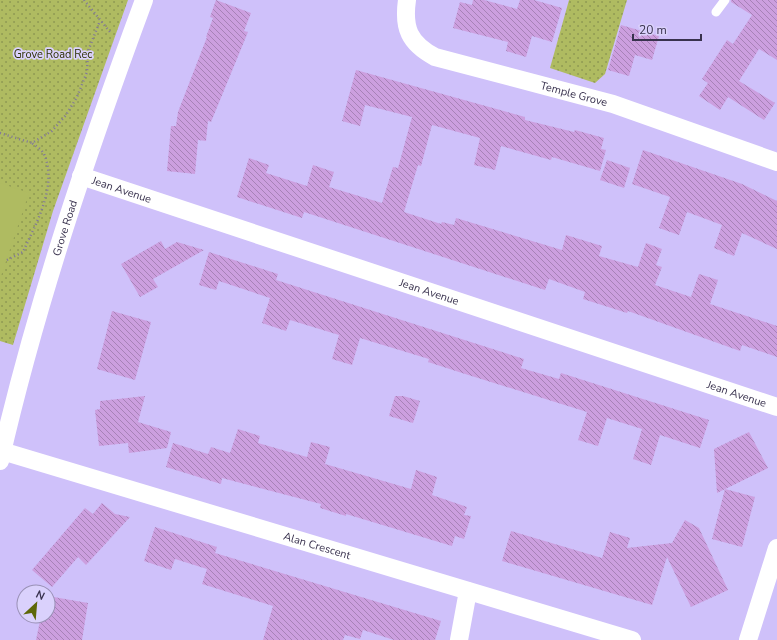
<svg xmlns="http://www.w3.org/2000/svg" width="777" height="640" font-family="'Nunito Sans',sans-serif">
<defs>
<pattern id="green-dots" width="8" height="8" patternUnits="userSpaceOnUse"><rect width="8" height="8" fill="#afbb61"/><path d="M2 2h.1M6 6h.1" fill="none" stroke="#8f9952" stroke-width="1.8" stroke-linecap="round"/></pattern>
<pattern id="building-back-hatch" width="6" height="6" patternUnits="userSpaceOnUse"><rect width="6" height="6" fill="#cc9fdf"/><path d="M-1 5l2 2M0 0l6 6M5-1l2 2" fill="none" stroke="#a782b7"/></pattern>
</defs>
<rect width="100%" height="100%" fill="#cfc1fa"/>
<!-- green -->
<path fill="url(#green-dots)" d="M0 0H128L53 211 13 345 0 341Z
M569 0H627L605 74 595 83 550 68Z"/>
<!-- pitch -->
<path fill="#afbb61" d="M0 183 29 193 0 279Z"/>
<!-- building -->
<path fill="url(#building-back-hatch)" d="M216 0 251 13 244 31 248 32 211 122 208 121 206 141 198 140 195 174 167 171 171 126H176L178 112 207 37H206L213 18 210 17Z
M473 0H484L517 9 520 0H534L562 8 552 42 532 36 526 57 506 51 508 42 453 28 460 2 472 5Z
M731 0H777V60L759 49 739 81 775 103 764 120 728 97 720 110 699 96 708 83 702 79 727 40 733 44 752 15 731 2Z
M621 25 659 36 652 60 635 55 629 76 608 70Z
M356 70 525 117V120L574 132 575 130 604 138 601 149 606 150 600 171 552 157 551 160 501 146 495 170 474 165 480 138 432 125 421 166 418 165 404 212 441 224 442 222 454 225 456 218 562 250 566 235 602 246 599 256 638 267 646 243 662 249 656 265 662 267 655 285 691 297 699 274 718 280 710 304 777 326V357L742 345 740 351 628 311 627 313 583 299 585 292 549 279 545 290 304 212 302 218 237 197 249 158 269 165 266 173 307 186 313 165 334 172 329 187 382 203 393 167 398 168 412 117 365 105 360 126 342 121Z
M643 150 742 184 777 201V249L742 233 734 256 714 248 722 225 687 212 679 235 659 228 670 197 632 184Z
M607 160 630 168 624 188 600 180Z
M161 241 165 249 177 242 204 250 153 279 158 287 140 297 121 264Z
M209 252 278 274 276 280 524 359 521 368 559 379 561 373 709 420 700 448 660 435 651 465 633 459 642 429 607 418 598 446 578 440 587 412 462 373 428 362 429 359 360 338 352 365 332 359 339 335 290 320 286 331 262 323 270 298 219 281 216 290 199 285Z
M112 311 151 322 135 380 97 369Z
M145 396 138 422 171 432 167 448 129 453 128 443 99 446 95 410 100 409V401Z
M395 396H403L420 401 413 423 389 416Z
M238 429 260 436 258 443 307 457 311 442 330 447 325 464 411 489 416 470 437 477 432 495 467 507 464 515 471 516 464 539 455 536 452 546 346 514V516L320 508 321 504 222 478 221 484 166 467 173 443 208 454 211 447 230 453Z
M749 432 768 468 717 493 714 449Z
M725 489 755 497 742 547 712 539Z
M102 503 115 514 130 517 86 565 78 557 52 587 32 570 85 508 93 514Z
M685 520 699 528 728 590 691 607 667 557 652 605 502 561 511 531 602 558 610 532 630 538 627 548 672 543Z
M155 527 217 547 215 553 441 621 435 640H394L363 630 360 639 345 635 343 640H263L273 606 202 584 207 569 175 559 171 570 144 561Z
M48 596 88 603 82 640H36L41 616H48Z"/>
<g fill="none" stroke-linecap="round" stroke-linejoin="round">
<!-- path -->
<path stroke="#7f749e" stroke-width="2.5" stroke-dasharray="1 3" stroke-linecap="butt" d="M84 0 110 32
M0 133 32 143 52 131 66 115 77 97 87 72 88 51 100 21
M7 260 23 252C36 223 58 186 44 154 42 150 36 146 32 143"/>
<!-- lane -->
<path stroke="#fff" stroke-width="9" d="M716 12 725 0"/>
<!-- street -->
<g stroke="#fff" stroke-width="18">
<path id="s1" d="M407 0C403 28 409 43 435 57L613 104 777 162"/>
<path id="s2" d="M81 176 777 407"/>
<path id="s3" d="M2 451 632 640"/>
<path id="s4" d="M0 461C36 304 88 151 144 0"/>
<path d="M459 640 468 591"/>
<path d="M748 640 777 548"/>
</g>
</g>
<g text-anchor="middle" dominant-baseline="central" stroke-width="3.5" stroke-linejoin="round" paint-order="stroke">
<!-- park labels -->
<g font-size="11" fill="#2c3000" stroke="#dad1fc">
<text x="53" y="54">Grove Road Rec</text>
</g>
<!-- street labels -->
<g font-size="11" fill="#39324e" stroke="#dad1fc">
<text stroke="none"><textPath href="#s1" startOffset="213">Temple Grove</textPath></text>
<text stroke="none"><textPath href="#s2" startOffset="43">Jean Avenue</textPath></text>
<text stroke="none"><textPath href="#s4" startOffset="242">Grove Road</textPath></text>
<text stroke="none"><textPath href="#s2" startOffset="367">Jean Avenue</textPath></text>
<text stroke="none"><textPath href="#s2" startOffset="691">Jean Avenue</textPath></text>
<text stroke="none"><textPath href="#s3" startOffset="329">Alan Crescent</textPath></text>
</g>
</g>
<!-- north arrow -->
<g transform="translate(36 604) rotate(26)"><circle r="19" fill="#dad1fc" stroke="#9a91b6"/>
<path d="M0-3L7 15L0 10L-7 15Z" fill="#5e6708"/>
<text y="-6" font-size="11" font-weight="bold" text-anchor="middle" fill="#39324e">N</text>
</g>
<!-- scale -->
<path d="M633 34v6h68v-6" fill="none" stroke="#39324e" stroke-width="2"/>
<text x="639" y="34" font-size="12" fill="#39324e" stroke="#dad1fc" stroke-width="3" paint-order="stroke">20 m</text>
</svg>
